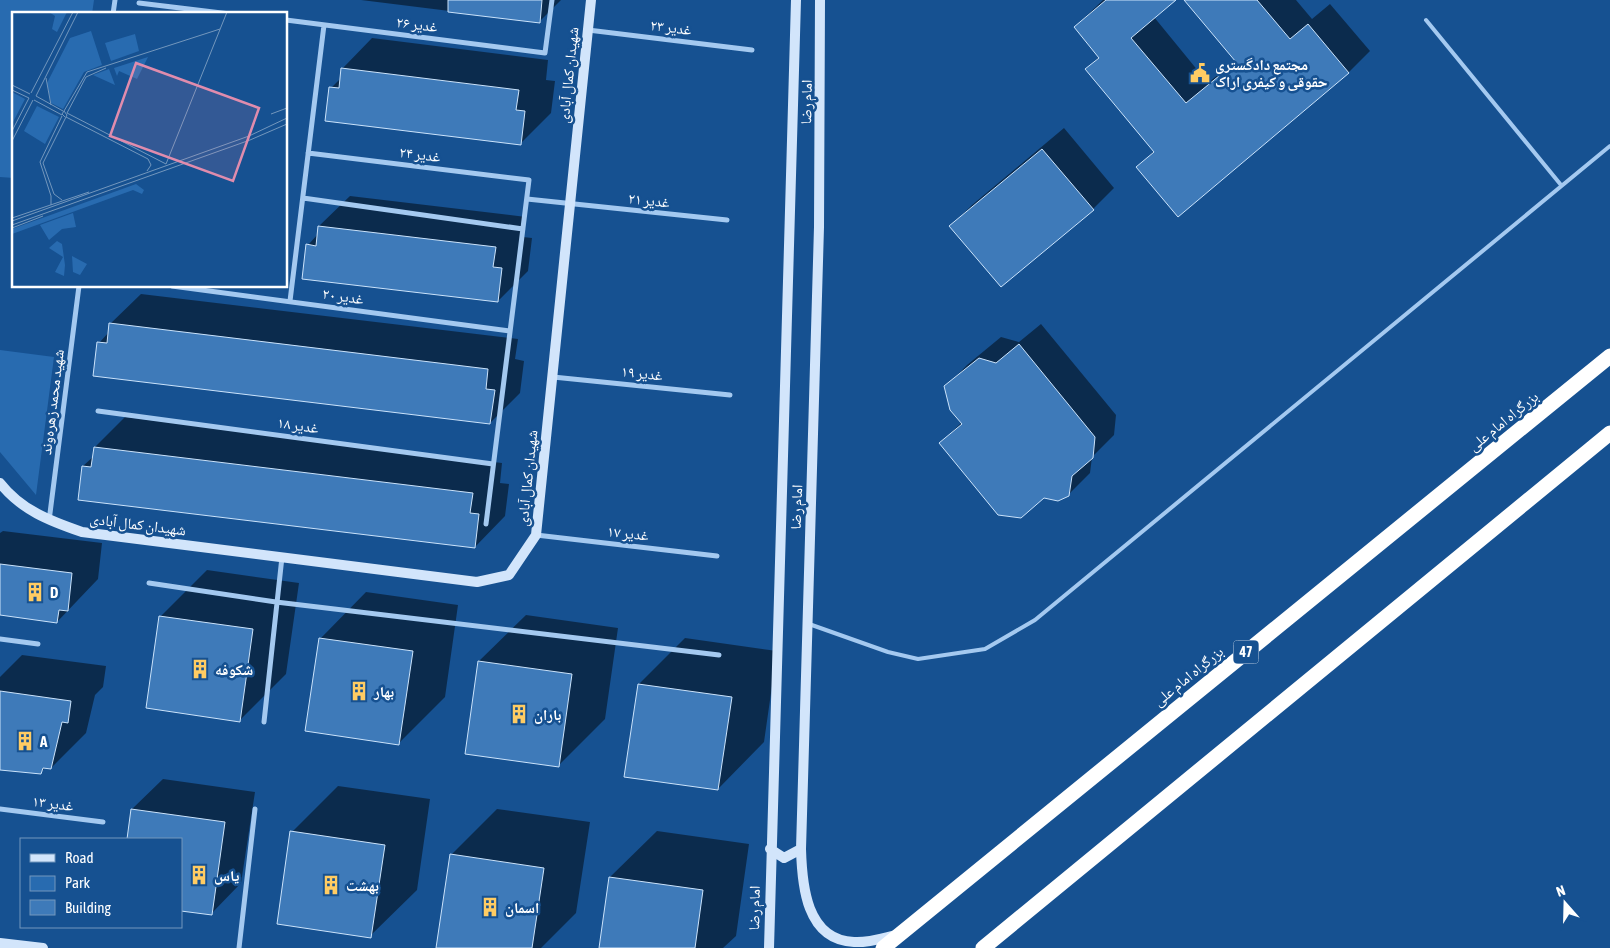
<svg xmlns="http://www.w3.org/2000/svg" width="1610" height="948" font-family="'Asap Condensed','Noto Naskh Arabic',sans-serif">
<rect width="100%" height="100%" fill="#165191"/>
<!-- green -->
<path fill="#286bb0" d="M0 0H94L92 14H14V178L0 177Z
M0 350 54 357 36 495 0 452Z"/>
<!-- shadow -->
<path fill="#0007" d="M361 0H561L539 22Z
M1103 0H1174L1154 17 1208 83 1236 60 1186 0H1296L1312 19 1330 4 1370 51 1348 73 1138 167 1155 150 1087 69 1100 56 1075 27Z
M372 38 548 60 546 80 555 81 551 113 520 144 331 88 341 78 342 69Z
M1064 128 1114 188 1093 209 951 226 972 205Z
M350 196 526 217 523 237 532 238 528 271 498 301 308 245 318 234 319 226Z
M141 294 518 339 515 359 524 361 520 393 490 423 99 343 109 332 110 324Z
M1041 324 1116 415 1114 435 1092 457 1090 473 1068 495 941 443 962 422 946 387 967 365 1001 337 1019 342Z
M125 417 502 463 500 483 509 484 505 516 475 547 83 466 94 456 95 447Z
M3 531 102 543 98 579 57 622 0 614V533Z
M207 570 299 583 286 674 239 721 147 707 161 616Z
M366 592 458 605 445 697 399 743 320 639Z
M526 615 618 628 605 719 558 766 479 661Z
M685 638 777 651 764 742 718 789 639 684Z
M22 655 106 666 103 687 95 695 86 733 51 768 46 767 40 773 0 768V677Z
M163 779 255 792 241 883 211 914 181 839H128L132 809Z
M338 786 430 799 417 890 370 936 292 832Z
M497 809 590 822 576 913 541 948H452L451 855Z
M657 831 749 844 736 936 723 948H600L610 877Z"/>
<!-- building -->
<path fill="#3e7ab9" stroke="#cbe3fb" d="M448 0H542L540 23 448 12Z
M1106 0H1176L1131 38 1186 103 1236 62 1184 0H1257L1290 39 1308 24 1349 73 1178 217 1136 167 1154 152 1085 69 1099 58 1074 27Z
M341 68 519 90 516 110 525 111 521 145 325 121 329 87 339 88Z
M1042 149 1094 210 1001 287 949 226Z
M318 226 496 247 493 267 502 268 498 302 302 279 306 244 316 246Z
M109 323 488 369 486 389 495 390 490 424 93 376 97 342 107 343Z
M1019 344 1095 437 1093 458 1072 476 1069 496 1058 501 1044 498 1021 518 998 515 939 443 962 424 950 410 944 386 979 358 996 363Z
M94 447 473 493 470 513 479 514 475 548 78 500 82 466 91 467Z
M0 564 72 573 68 611 59 610 57 623 0 615Z
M159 616 253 629 240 722 146 708Z
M319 638 413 651 399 745 305 731Z
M478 661 572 674 559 767 465 754Z
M638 684 732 697 718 790 624 777Z
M0 691 71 701 68 723 62 722 51 769 43 768 41 774 0 770Z
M131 809 225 822 212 915 181 911V839H127Z
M290 831 385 845 371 938 277 924Z
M450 854 544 868 532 948H436Z
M609 877 703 890 695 948H599Z"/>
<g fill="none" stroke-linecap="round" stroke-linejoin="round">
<!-- lane -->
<path stroke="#a4c9f0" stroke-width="4" d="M1426 20 1561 185
M809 624 888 652 918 659 985 649 1035 620 1610 146"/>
<!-- street -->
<path stroke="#a4c9f0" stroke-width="5" d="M139 3 230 14
M113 14 115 0
M286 20 545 53 552 0
M588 30 752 50
M308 153 529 180 486 524
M303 198 523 229
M527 199 727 220
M172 286 510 331
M290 301 324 25
M553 377 730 395
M98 411 493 464
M49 521 79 286
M536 535 717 556
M149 583 276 602 719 655
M0 639 38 644
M264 722 282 557
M0 809 103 822
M239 948 255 809"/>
<!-- secondary -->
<path stroke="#d2e5fb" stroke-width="10" d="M820 0 819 227 801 849C802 885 806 940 854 942 868 943 883 938 896 935
M0 483C21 510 50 521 82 532L477 582 509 575 536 535 591 0
M770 849 784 858 801 849
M0 943 43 948
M769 948 796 0"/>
<!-- highway -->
<path stroke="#fff" stroke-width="15" d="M883 948 1610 356
M983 948 1610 433"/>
</g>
<!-- icons -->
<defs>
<symbol id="civic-bare" viewBox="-9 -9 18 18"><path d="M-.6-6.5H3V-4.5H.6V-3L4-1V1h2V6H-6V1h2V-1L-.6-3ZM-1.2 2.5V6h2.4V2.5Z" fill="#ffcc63" stroke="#165191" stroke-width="2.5" paint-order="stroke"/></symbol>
<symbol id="building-bare" viewBox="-9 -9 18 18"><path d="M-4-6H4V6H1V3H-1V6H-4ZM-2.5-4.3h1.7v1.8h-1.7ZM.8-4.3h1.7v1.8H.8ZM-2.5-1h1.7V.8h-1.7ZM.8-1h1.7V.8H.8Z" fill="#ffcc63" stroke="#165191" stroke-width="2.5" paint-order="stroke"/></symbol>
</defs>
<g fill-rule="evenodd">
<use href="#civic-bare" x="1186" y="59" width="28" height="28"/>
<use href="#building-bare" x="21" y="578" width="28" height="28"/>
<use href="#building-bare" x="186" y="655" width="28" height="28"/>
<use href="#building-bare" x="345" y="677" width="28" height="28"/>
<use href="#building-bare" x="505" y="700" width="28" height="28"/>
<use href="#building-bare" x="11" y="727" width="28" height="28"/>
<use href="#building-bare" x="185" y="861" width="28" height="28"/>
<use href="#building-bare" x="317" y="871" width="28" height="28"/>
<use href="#building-bare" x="476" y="893" width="28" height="28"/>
</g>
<g text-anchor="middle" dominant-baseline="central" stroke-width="5" stroke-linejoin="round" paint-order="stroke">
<!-- shield labels -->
<rect fill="#165191" stroke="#b9cbde" stroke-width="1" x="1233.5" y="640.5" width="25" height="23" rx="4"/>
<g font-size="14" font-weight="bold" fill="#fff">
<text x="1246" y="652">47</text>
</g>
<!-- street labels -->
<g font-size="15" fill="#fff" stroke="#165191">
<text transform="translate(417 24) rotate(7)">غدیر ۲۶</text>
<text transform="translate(671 27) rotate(7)">غدیر ۲۳</text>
<text transform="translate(568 75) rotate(-84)">شهیدان کمال آبادی</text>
<text transform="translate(806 102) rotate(-89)">امام رضا</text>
<text transform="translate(420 154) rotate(7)">غدیر ۲۴</text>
<text transform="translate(649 200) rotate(6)">غدیر ۲۱</text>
<text transform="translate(343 296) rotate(8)">غدیر ۲۰</text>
<text transform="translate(642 373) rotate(6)">غدیر ۱۹</text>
<text transform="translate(52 402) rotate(-83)">شهید محمد زهره‌وند</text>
<text transform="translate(1503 421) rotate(-39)">بزرگراه امام علی</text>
<text transform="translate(298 425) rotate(8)">غدیر ۱۸</text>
<text transform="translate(527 478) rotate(-84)">شهیدان کمال آبادی</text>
<text transform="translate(796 507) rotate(-88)">امام رضا</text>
<text transform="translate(138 524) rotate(7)">شهیدان کمال آبادی</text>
<text transform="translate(628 533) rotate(6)">غدیر ۱۷</text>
<text transform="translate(1188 676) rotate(-39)">بزرگراه امام علی</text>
<text transform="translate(53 803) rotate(7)">غدیر ۱۳</text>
<text transform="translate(754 908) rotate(-89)">امام رضا</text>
</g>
<!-- poi labels -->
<g font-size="15" font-weight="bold" fill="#fff" stroke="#165191" text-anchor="start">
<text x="1215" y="64">مجتمع دادگستری<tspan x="1215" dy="17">حقوقی و کیفری اراک</tspan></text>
<text x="50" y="592">D</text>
<text x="215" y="669">شکوفه</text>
<text x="374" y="691">بهار</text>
<text x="534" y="714">باران</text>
<text x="40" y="741">A</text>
<text x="214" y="875">یاس</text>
<text x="346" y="885">بهشت</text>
<text x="505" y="907">اسمان</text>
</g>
</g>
<!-- overview -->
<g transform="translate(12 12)">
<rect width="275" height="275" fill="#165191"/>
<path d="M37 0H55L45 20 40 17 43 4ZM79 19 90 53 72 60 51 97 39 91 35 71 58 26ZM123 22 127 39 99 49 93 31ZM136 45 125 67 107 59 105 64 102 56ZM97 57 103 73 81 63ZM0 80 13 87 0 112ZM25 94 47 105 33 132 12 119ZM124 172 132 178 130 182 121 178 0 222V217ZM61 201 64 215 50 217 37 228 28 213ZM45 229 50 232 53 253 52 264 43 260 51 245 37 236ZM60 244 75 252 68 263 61 260Z" fill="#286bb0"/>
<path fill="none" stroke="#7397bd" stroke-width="1" d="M34 66 39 93M0 73 18 82M0 78 17 86 0 119M19 81 61 0M22 88 50 103M51 99 24 84 66 0M52 99 75 60 208 17M55 101 154 152 215 0M55 101 74 65 94 56M259 102 275 96M54 105 136 147 139 153 135 159M0 129 21 88M50 188 42 182 31 151 55 103 52 99 50 102 53 105M39 193V184L28 150 50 104M0 206 77 180M0 209 237 124 275 106M0 213 238 128 275 112M0 216 31 204"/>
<path fill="#e08cad" fill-opacity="0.15" stroke="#e08cad" stroke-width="2.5" d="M124 51 247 96 221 169 98 124Z"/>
<rect width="275" height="275" fill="none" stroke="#fff" stroke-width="2.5"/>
</g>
<!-- legend -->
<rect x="20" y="838" width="162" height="90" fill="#165191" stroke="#7397bd"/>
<rect x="30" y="854" width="25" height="8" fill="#d2e5fb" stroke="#7397bd"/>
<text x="65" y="863" font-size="15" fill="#ffffff">Road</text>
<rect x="30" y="876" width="25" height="15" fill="#286bb0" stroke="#7397bd"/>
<text x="65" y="888" font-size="15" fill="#ffffff">Park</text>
<rect x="30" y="900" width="25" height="15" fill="#3e7ab9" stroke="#7397bd"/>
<text x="65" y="913" font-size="15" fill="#ffffff">Building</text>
<!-- north arrow -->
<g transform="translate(1565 903) rotate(340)" stroke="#165191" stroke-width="4" paint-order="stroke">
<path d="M0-4L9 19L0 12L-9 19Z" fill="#ffffff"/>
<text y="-8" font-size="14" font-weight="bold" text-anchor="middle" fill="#ffffff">N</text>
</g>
</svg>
